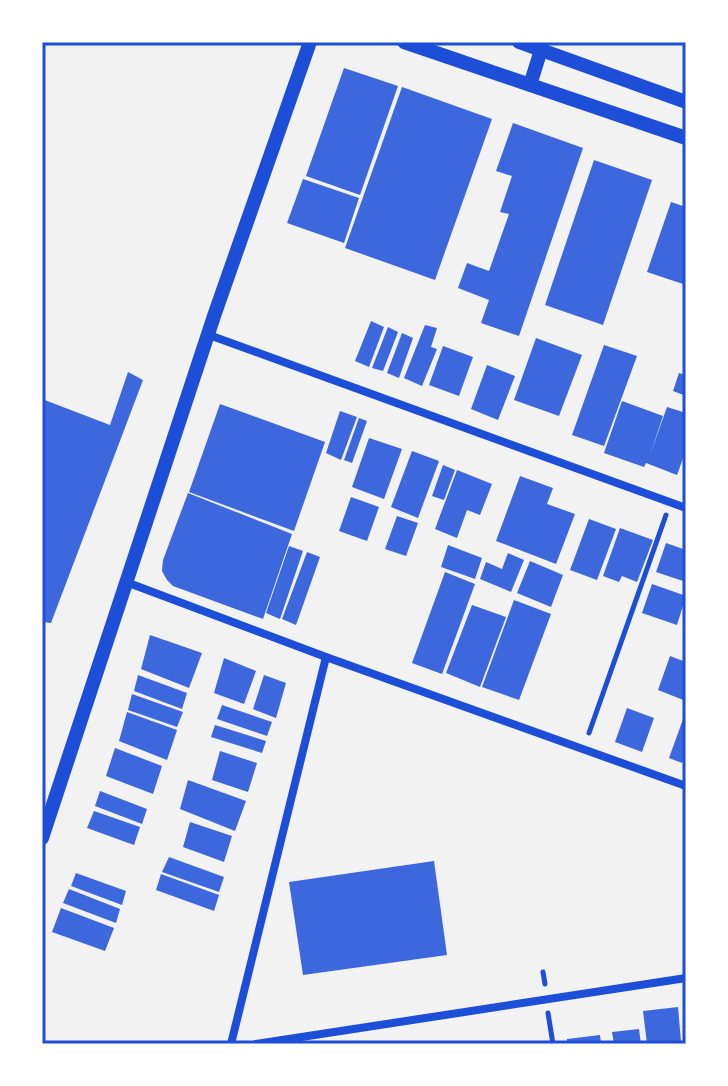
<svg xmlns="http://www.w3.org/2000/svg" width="728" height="1086" font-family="'Exo 2',sans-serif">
<rect width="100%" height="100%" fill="#f2f2f2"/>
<!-- building -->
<path fill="#3d67dc" d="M344 68 398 86 360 195 306 176Z
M402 87 492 119 435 280 345 248Z
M513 123 583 148 519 336 481 323 489 300 458 288 467 263 489 271 509 214 500 212 512 176 496 171Z
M594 160 652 180 603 325 545 305Z
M303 179 359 198 344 243 287 223Z
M671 202 686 207V285L647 272Z
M371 321 384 327 369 367 355 361Z
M425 325 437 328 431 347 437 349 422 386 404 378Z
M388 327 398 332 383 371 372 368Z
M402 333 413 338 399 378 387 373Z
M536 338 582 355 559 416 514 400Z
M604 345 637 356 604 446 572 435Z
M443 346 473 357 459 396 429 385Z
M487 365 515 376 498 420 471 409Z
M128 372 143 380 51 623 42 622V399L110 425Z
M679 373 686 375V396L673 391Z
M622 401 663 416 650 455 667 407 686 413V450L677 475 646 463 644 467 604 453Z
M220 404 325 442 294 531 189 492Z
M340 411 357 417 341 460 326 453Z
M359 418 367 421 352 463 344 460Z
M369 438 402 449 384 499 352 487Z
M412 451 439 461 418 518 391 507Z
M443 465 455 470 444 500 432 496Z
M457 470 492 484 480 515 467 510 457 538 435 529Z
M520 476 553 488 547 504 575 514 556 564 496 541Z
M188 493 292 534 263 619 173 586 167 580 162 571 163 560Z
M351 497 379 507 367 541 339 531Z
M397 516 418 523 406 556 385 549Z
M589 519 616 529 597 580 570 570Z
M620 528 653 540 637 582 622 576 619 582 603 576Z
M666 543 686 550V582L656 572Z
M448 545 482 558 475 579 441 567Z
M289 546 303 551 280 619 266 613Z
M307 552 320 557 296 625 282 619Z
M508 553 524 560 511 592 480 579 486 562 502 569Z
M530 561 563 575 551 607 517 593Z
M445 572 475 584 442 674 412 663Z
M652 584 686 596 677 625 642 613Z
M514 600 551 614 519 700 482 687Z
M472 605 506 617 480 687 446 673Z
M150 635 202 653 189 688 141 669Z
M670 656 686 662V701L658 690Z
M224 658 256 671 244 704 214 693Z
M138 675 187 693 182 709 134 691Z
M264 675 286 683 276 718 253 709Z
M132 694 183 712 177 727 128 710Z
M222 705 272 722 267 736 217 719Z
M627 708 654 718 642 752 615 742Z
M686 711V753L682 763 669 758Z
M127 712 177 730 167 760 119 741Z
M215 725 266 741 262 753 211 737Z
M115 748 162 766 153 794 106 776Z
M220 751 257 763 248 792 212 780Z
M188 780 246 801 235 831 180 809Z
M100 791 147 809 142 824 95 806Z
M94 811 140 827 134 845 87 828Z
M190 822 232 836 224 862 183 847Z
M169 857 224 877 219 892 162 872Z
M434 861 447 955 303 975 289 882Z
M76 873 126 891 122 905 71 886Z
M161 874 219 895 214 911 156 890Z
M69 889 120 909 116 923 63 903Z
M61 908 114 928 105 951 52 932Z
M678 1007 681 1041 673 1042 674 1044H647L643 1011Z
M639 1029 641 1044H614L612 1032Z
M600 1035 601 1044H567V1039Z"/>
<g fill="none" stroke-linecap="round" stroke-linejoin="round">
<!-- path -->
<path stroke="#1d4ed8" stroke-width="5" d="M589 733 666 515
M543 972 545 984
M548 1013 553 1044"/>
<!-- minor -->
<path stroke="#1d4ed8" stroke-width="8" d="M209 335 686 508
M126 582 326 657 686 786
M231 1044 326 657
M256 1044 686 978"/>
<!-- tertiary -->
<path stroke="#1d4ed8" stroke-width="14" d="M404 42 686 138
M519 42 686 102
M530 85 541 50
M42 838 214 316 310 42"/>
</g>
<!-- border -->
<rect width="728" height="1086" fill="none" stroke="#ffffff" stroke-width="88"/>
<rect x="44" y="44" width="640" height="998" fill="none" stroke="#1d4ed8" stroke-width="3"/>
</svg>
